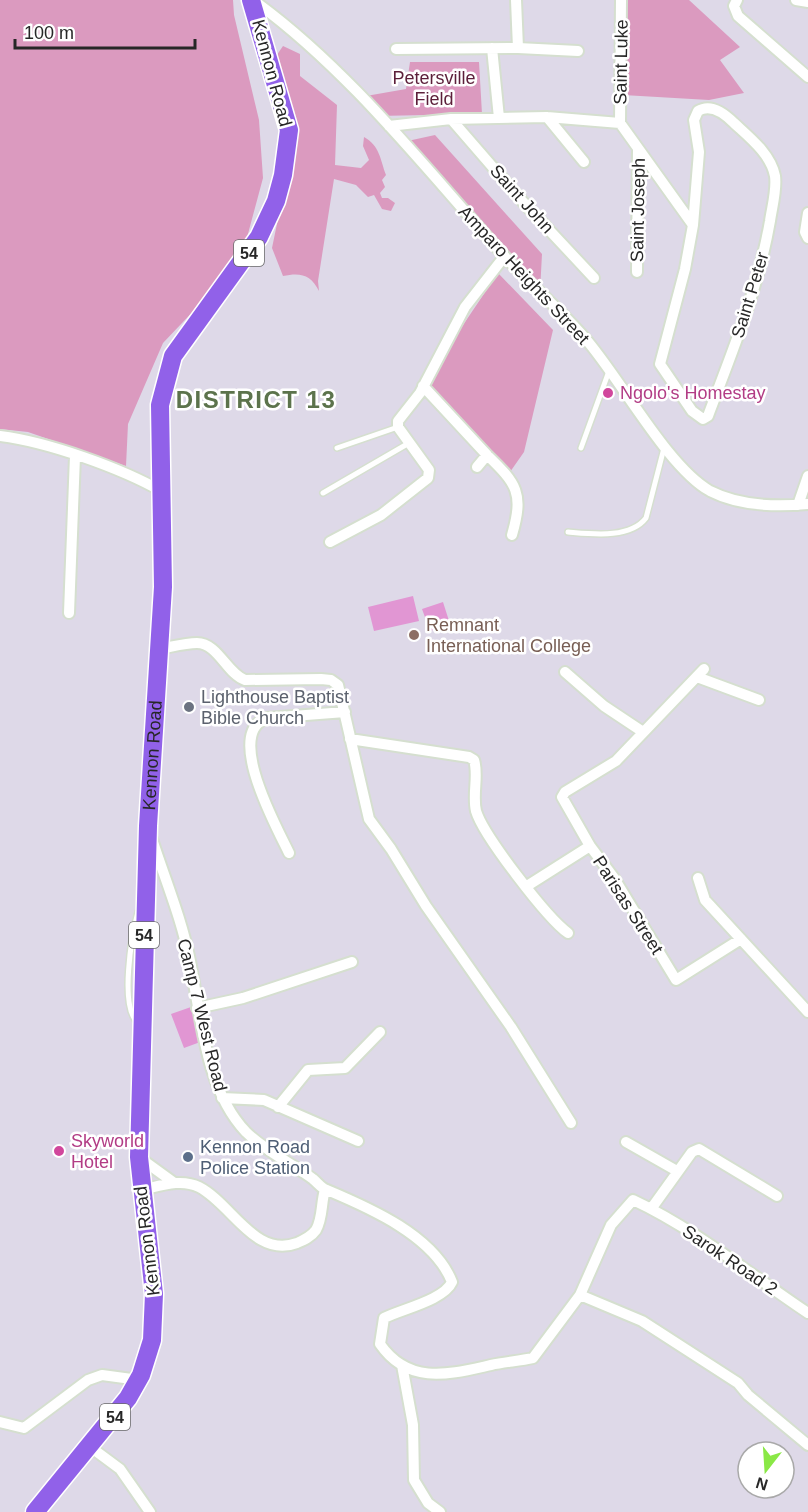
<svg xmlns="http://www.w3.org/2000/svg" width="808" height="1512" font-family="Arial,sans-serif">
<rect width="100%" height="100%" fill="#ded9e8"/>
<!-- green -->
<path fill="#db9abf" d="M0 0H233L234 15 259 120 263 178 245 245 222 281 163 343 128 424 126 466 28 432 0 429Z
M624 0H689L740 47 720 60 744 93 709 100 623 95Z
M283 46 300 54V76L337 105 335 165 361 168 369 160 363 146 364 137C380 146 380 159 386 175L382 180 385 187 380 193 382 198H388L395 203 391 211 382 209 374 195 368 197 356 185 334 179 318 281 319 291C311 275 301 272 283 276L272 248 293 146 272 62Z
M410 62H479L482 114 376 116 366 96 406 89Z
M435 135 542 254 540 291 403 142Z
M498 273 553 330 524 452 510 472 424 383Z"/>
<!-- pitch -->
<path fill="#e196d3" d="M413 596 419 621 374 631 368 607Z
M443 602 450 624 430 631 422 609Z
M191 1007 203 1041 184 1048 171 1014Z"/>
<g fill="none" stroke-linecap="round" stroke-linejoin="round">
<defs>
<path id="service" d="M337 448 398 427
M581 448 609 371
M323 493 409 443
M568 532C592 534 630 539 646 518L664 448
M138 1023C119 1007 132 934 138 912"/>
<path id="minor" d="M253 0C347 68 421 163 498 249 525 280 557 306 584 337 619 376 667 467 710 491 739 506 776 507 808 504
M516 0 518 48
M737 0 734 6 738 16 808 77
M796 0 808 2
M492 48 499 118
M396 49 518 48 578 51
M547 117 584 162
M451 119 523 202 594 278
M620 123 621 0
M389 126 451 119 547 117 620 123 693 225 685 269 660 364 692 411 703 419 708 416C732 352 758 290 770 221 772 207 777 190 775 176 771 154 749 137 734 123 724 113 711 103 698 111L694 120 699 152 693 225
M808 213 805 232 808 238
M637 272 638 149
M423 386 487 455 477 467
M0 436C48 442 121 468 163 492
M487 455C517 484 524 493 512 535
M798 505 808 476
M330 542 381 515 428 478 429 470 398 427V421L420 393 465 307 504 257
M69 613 75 456
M159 649C171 647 185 643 197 643 218 643 227 674 245 680L321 679 331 680 338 685 369 819 391 849 426 906 511 1027 571 1123
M704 669 616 761 565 792 562 797 590 846 614 878 676 980 741 939
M565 672 604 706 643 732
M697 677 759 700
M350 739 469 757 474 760C479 775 472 794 476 811 483 835 547 918 568 933
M152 839C165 879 182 920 190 961 201 1016 205 1089 246 1132 265 1151 291 1163 313 1179 318 1183 321 1188 327 1190 370 1208 434 1236 452 1282 444 1300 402 1309 384 1318L380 1344C409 1386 450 1374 491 1365 505 1362 519 1361 533 1358L580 1295 611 1225 633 1200C695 1229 751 1275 808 1313
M289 853C276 826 224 732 267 718L345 712
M698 878 705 900 808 1012
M527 886 590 846
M197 1008 243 998 352 962
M222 1098 264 1100 358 1141
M278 1107 308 1070 345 1068 380 1032
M626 1142 677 1171
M140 1158 173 1182
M141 1190C160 1186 181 1178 199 1187 232 1204 255 1259 297 1243 304 1240 311 1237 316 1230 323 1218 321 1202 325 1190
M651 1209 692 1152 699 1149 777 1196
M580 1295 642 1321 738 1383 748 1395 808 1445
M402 1365 413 1425 414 1480 428 1503 440 1512
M0 1422 24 1428 88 1380 102 1375 139 1380
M89 1446 120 1469 150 1512"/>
<g id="trunk">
<path id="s1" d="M35 1512 128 1398 141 1375 152 1340 154 1294 139 1157 148 826 163 587 160 405 173 356 259 237 276 201 283 175 289 130 251 0"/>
</g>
</defs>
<!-- service casing -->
<use href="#service" stroke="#d5dfcf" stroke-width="8"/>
<!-- minor casing -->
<use href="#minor" stroke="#d5dfcf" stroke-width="14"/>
<!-- trunk casing -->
<use href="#trunk" stroke="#fff" stroke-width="21"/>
<!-- service -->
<use href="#service" stroke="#fff" stroke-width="5"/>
<!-- minor -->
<use href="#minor" stroke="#fff" stroke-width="10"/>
<!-- trunk -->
<use href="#trunk" stroke="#9161e9" stroke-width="18"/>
</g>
<!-- markers -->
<g fill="#d1479c" stroke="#fff" stroke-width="2">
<circle cx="608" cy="393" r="6"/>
<circle cx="59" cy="1151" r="6"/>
</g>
<circle fill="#8d6e63" stroke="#fff" stroke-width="2" cx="414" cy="635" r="6"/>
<circle fill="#6b7280" stroke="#fff" stroke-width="2" cx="189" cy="707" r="6"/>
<circle fill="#5c6f8a" stroke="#fff" stroke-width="2" cx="188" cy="1157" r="6"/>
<g text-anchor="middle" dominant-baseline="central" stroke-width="5" stroke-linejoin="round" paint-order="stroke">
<!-- shield labels -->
<g fill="#fff" stroke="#686868" stroke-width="1.5">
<rect x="234" y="240" width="30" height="26" rx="4.5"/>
<rect x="129" y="922" width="30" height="26" rx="4.5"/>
<rect x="100" y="1404" width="30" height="26" rx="4.5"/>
</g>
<g font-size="16" font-weight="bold" fill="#272727">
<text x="249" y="253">54</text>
<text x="144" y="935">54</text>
<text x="115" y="1417">54</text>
</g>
<!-- street labels -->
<g font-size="18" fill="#272727" stroke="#fff">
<text transform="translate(621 62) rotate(-89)">Saint Luke</text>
<text transform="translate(272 73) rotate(75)">Kennon Road</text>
<text transform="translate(522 199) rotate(48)">Saint John</text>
<text transform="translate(638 210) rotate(-89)">Saint Joseph</text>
<text transform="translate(524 275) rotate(47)">Amparo Heights Street</text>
<text transform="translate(750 295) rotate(-73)">Saint Peter</text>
<text stroke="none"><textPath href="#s1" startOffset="796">Kennon Road</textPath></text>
<text transform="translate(628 905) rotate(57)">Parisas Street</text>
<text transform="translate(202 1015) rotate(76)">Camp 7 West Road</text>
<text transform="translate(147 1241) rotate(-97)">Kennon Road</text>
<text transform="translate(730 1260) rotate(34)">Sarok Road 2</text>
</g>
<!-- park labels -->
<g font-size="18" fill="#5c1f3a" stroke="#fff">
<text x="434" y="78">Petersville<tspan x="434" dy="21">Field</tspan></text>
</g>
<!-- hotel labels -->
<g font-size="18" fill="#b23c85" stroke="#fff" text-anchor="start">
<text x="620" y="393">Ngolo's Homestay</text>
<text x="71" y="1141">Skyworld<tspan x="71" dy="21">Hotel</tspan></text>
</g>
<!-- education labels -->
<g font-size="18" fill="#785e54" stroke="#fff" text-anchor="start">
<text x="426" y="625">Remnant<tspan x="426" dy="21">International College</tspan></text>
</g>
<!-- worship labels -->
<g font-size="18" fill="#5b616d" stroke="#fff" text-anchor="start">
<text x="201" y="697">Lighthouse Baptist<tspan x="201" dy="21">Bible Church</tspan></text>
</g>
<!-- service labels -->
<g font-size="18" fill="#4e5e75" stroke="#fff" text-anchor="start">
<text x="200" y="1147">Kennon Road<tspan x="200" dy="21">Police Station</tspan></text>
</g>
<!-- district labels -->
<g font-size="24" font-weight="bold" letter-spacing="1.5" fill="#5c734c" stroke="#fff">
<text x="256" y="399">DISTRICT 13</text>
</g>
</g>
<!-- north arrow -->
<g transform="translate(766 1470) rotate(197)"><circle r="28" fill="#ffffff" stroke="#a9a9a9" stroke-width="1.5"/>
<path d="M0-4.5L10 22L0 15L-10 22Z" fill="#8ae846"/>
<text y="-9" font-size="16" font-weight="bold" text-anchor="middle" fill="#272727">N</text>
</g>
<!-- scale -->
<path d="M15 39v9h180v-9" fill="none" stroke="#272727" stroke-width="3"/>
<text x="24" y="39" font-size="18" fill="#272727" stroke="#ffffff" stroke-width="4.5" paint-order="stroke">100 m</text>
</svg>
